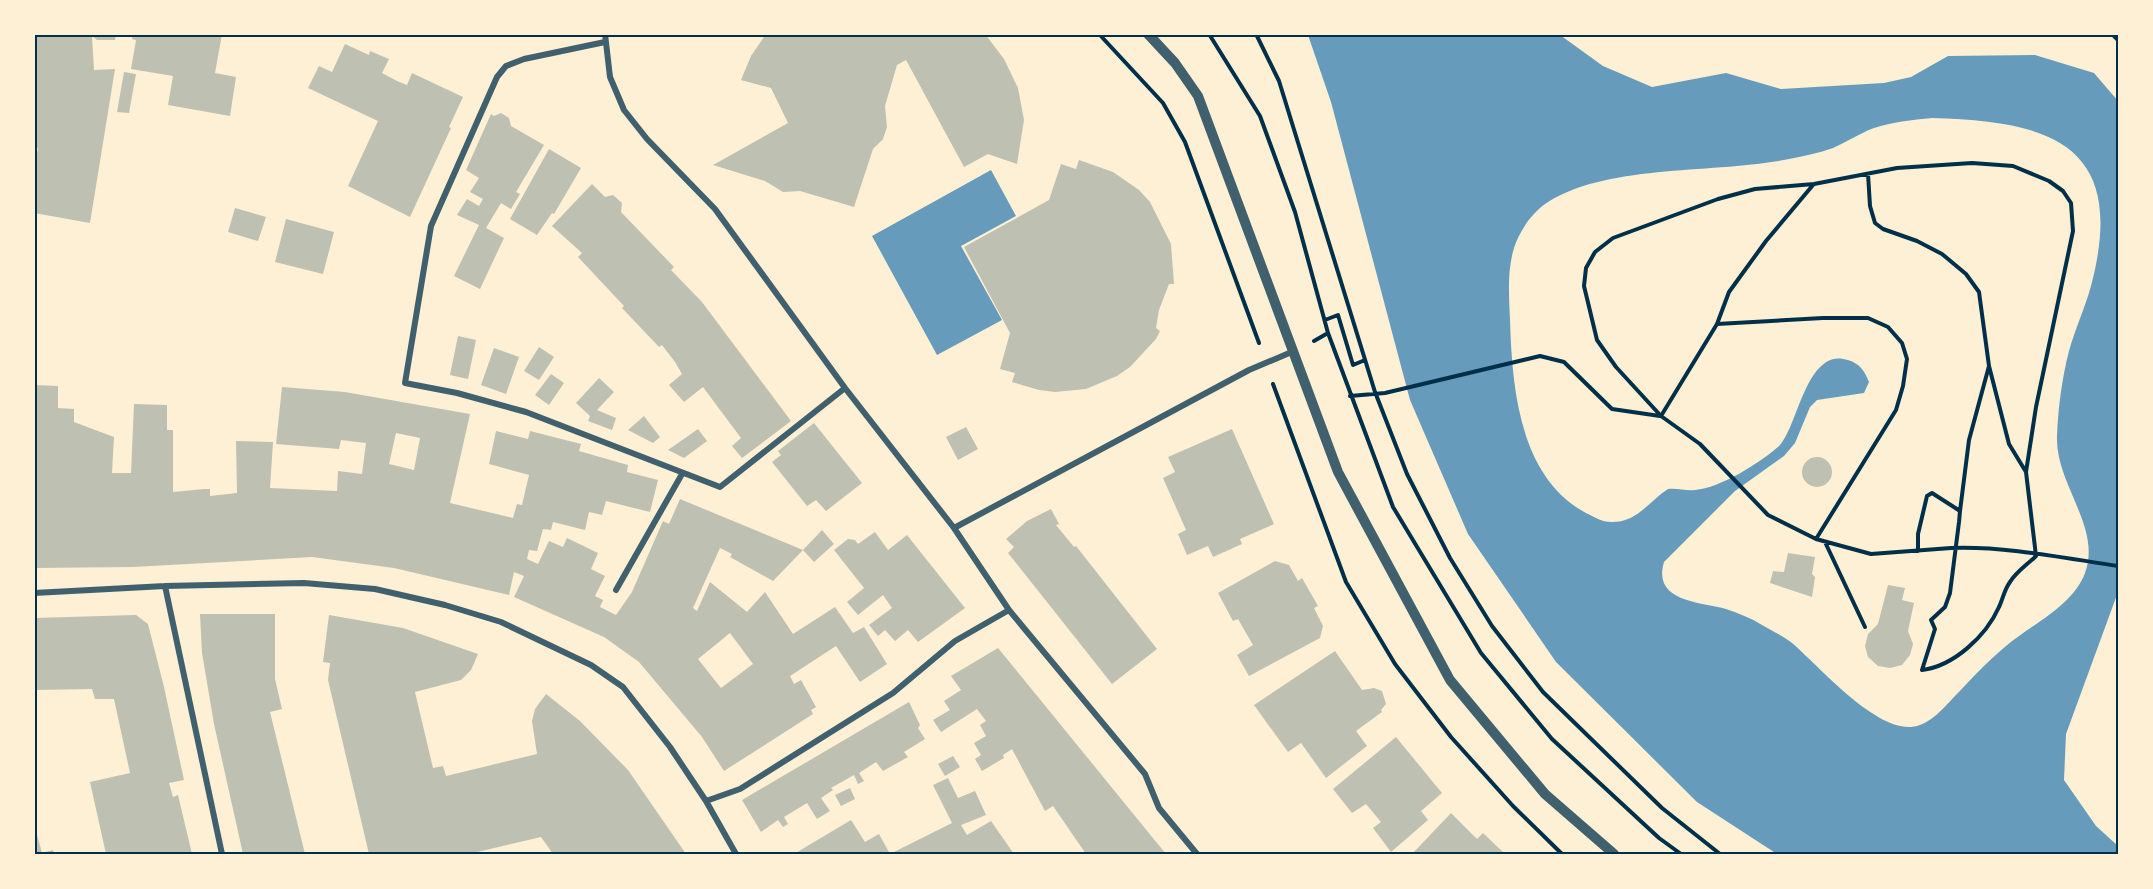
<svg xmlns="http://www.w3.org/2000/svg" width="2153" height="889" font-family="Lato,sans-serif">
<rect width="100%" height="100%" fill="#fdf0d5"/>
<!-- water -->
<path fill="#669bbc" fill-rule="evenodd" d="M1308 35H1560L1603 66 1652 87 1726 73 1781 89 1884 83 1911 77 1948 56 2035 55 2094 73 2118 101V592L2066 734 2064 780 2096 826 2118 846V854H1777L1697 802 1556 662 1468 534 1410 400 1331 102ZM1932 118C2053 121 2128 146 2091 286 2085 308 2075 329 2069 351 2062 378 2058 408 2057 436 2055 484 2102 527 2085 573 2073 606 2032 624 2006 646 1988 661 1973 677 1957 694 1945 706 1930 726 1911 727 1873 729 1820 667 1792 643 1783 636 1772 631 1762 625 1751 618 1738 613 1726 609 1700 602 1652 602 1664 562L1735 491 1784 456 1795 443 1810 407 1817 400 1864 393 1869 382C1864 370 1860 364 1848 360 1806 346 1798 428 1779 446 1760 463 1720 488 1695 490 1686 491 1677 488 1668 489 1649 501 1637 523 1611 522 1602 522 1594 517 1586 513 1519 477 1512 387 1510 320 1509 295 1507 271 1514 248 1519 232 1531 214 1545 204 1605 163 1718 174 1789 159 1804 156 1819 153 1833 148 1847 142 1860 133 1874 128 1892 122 1912 120 1932 118Z
M991 170 1016 216 961 246 1002 320 937 355 872 236Z"/>
<!-- building -->
<path fill="#bec0b2" fill-rule="evenodd" d="M34 34H116L115 40H97L92 36 94 70 115 69 90 223 34 213V169L38 148 34 147Z
M133 34H222L215 73 236 77 230 116 168 105 173 76 131 69 136 40 132 39Z
M766 34H985L1004 59 1018 88 1024 120 1017 164 988 154 964 167 906 60 897 65 885 106 887 127 883 139 873 149 854 207 800 191 783 192 765 181 713 165 788 123 771 88 741 80 751 56Z
M345 44 369 55 370 51 389 59 382 73 397 81 407 85 412 73 463 97 449 127 451 128 410 217 348 186 378 121 308 88 319 66 332 72Z
M124 72 136 74 129 113 117 112Z
M501 113 509 118 511 126 544 145 516 192 520 194 511 209 501 203 486 228 504 238 480 289 454 276 479 225 457 215 467 199 479 206 483 199 470 192 479 178 466 170 491 114 494 116Z
M549 149 581 168 554 214 552 213 537 235 510 219Z
M1079 160 1113 172 1139 190 1150 202 1171 244 1174 284H1169L1159 310 1156 328 1160 331 1156 339 1130 367 1117 376 1086 389 1055 392 1039 390 1012 382 1015 373 1000 369 1010 333 964 247 1049 200 1061 164 1076 169Z
M592 184 605 197 613 195 622 203 621 212 674 267 671 270 702 302 791 421 742 458 732 446 741 438 703 387 684 402 669 385 682 374 675 362 662 345 659 347 622 308 624 306 578 257 582 253 552 226Z
M235 208 266 217 258 241 228 232Z
M286 219 334 232 323 274 275 262Z
M458 336 476 340 468 379 450 375Z
M539 347 554 357 539 380 524 371Z
M494 348 519 357 506 394 481 385Z
M551 374 564 383 549 405 535 395Z
M599 378 614 392 597 410 616 418 612 430 588 421 590 416 576 403Z
M34 385 58 386V408L74 409V422L114 437 112 473H131L134 404 167 405V430H173V492L204 489H210V496L237 493 236 441 273 442 270 488 337 491 338 471 362 474 366 443 341 440 339 449 276 444 282 387 345 392 470 414 450 503 513 518 517 504 522 505 529 475 489 464 496 431 528 439 530 431 581 444 579 451 628 465 627 472 658 480 650 512 606 501 602 515 589 512 585 530 553 522 551 530 543 529 537 551 529 550 527 559 538 564 549 541 563 547 567 538 598 553 591 569 605 576 595 596 603 600 600 607 616 615 632 592 663 521 669 524 680 499 803 550 773 581 730 557 732 554 720 548 693 608 697 611 710 582 747 612 765 592 793 634 835 607 853 633 864 627 887 664 860 682 836 646 790 676 794 684 801 680 816 707 811 710 813 714 724 771 702 737 639 662 604 637 514 597 524 576 514 572 509 595 394 568 312 557 133 567 34 568ZM396 433 420 438 414 470 389 464ZM730 633 753 664 721 688 698 659Z
M644 416 660 437 653 443 628 430Z
M814 423 862 483 826 511 816 500 807 506 772 462 781 455 778 451Z
M966 427 978 449 958 460 946 437Z
M698 429 707 441 684 458 668 450Z
M1232 429 1274 524 1240 539 1242 544 1213 557 1208 546 1187 555 1178 534 1186 530 1163 478 1175 472 1168 457Z
M1802 472a15 15 0 1 1 30 0a15 15 0 1 1-30 0Z
M1051 509 1059 524 1056 525 1074 547 1076 546 1157 649 1112 684 1008 553 1014 547 1006 539 1027 521Z
M822 530 834 544 814 562 803 550Z
M875 532 888 550 907 535 965 608 918 642 908 630 895 641 885 630 878 636 869 625 892 608 883 595 858 615 847 602 864 588 834 550 848 539 855 540 858 544Z
M1788 553 1815 557 1812 574 1815 577 1812 597 1770 583 1773 571 1784 572Z
M1275 561 1289 565 1298 581 1302 578 1318 606 1314 608 1323 626 1320 638 1249 676 1237 655 1253 645 1238 619 1233 621 1218 593Z
M1888 585 1905 588 1902 600 1914 603 1908 631 1913 644 1910 655 1902 665 1890 668 1878 666 1868 657 1865 646 1868 634 1878 624Z
M200 614H275V679L282 709 270 712 305 854H243L214 724 202 653Z
M136 615 148 624 164 687 184 780 169 783 173 797 178 795 192 854H106L90 782 130 773 114 699H95L92 689 34 690V618Z
M329 615 403 628 478 654 471 670 461 680 415 692 433 768 443 766 446 776 537 754 532 721 535 709 546 694 580 721 628 770 686 854H553L541 837 469 854H369L328 680 330 663 323 662Z
M998 648 1016 670 1166 854H1086L1053 806 1045 811 1012 749 1003 755 1004 758 982 771 975 759 981 755 974 743 986 736 980 725 986 721 977 709 941 732 933 720 950 710 944 701 961 690 951 676Z
M1335 651 1362 690 1374 688 1382 691 1386 704 1381 710 1382 712 1356 731 1367 746 1326 778 1301 743 1288 752 1254 705Z
M909 702 920 725 918 728 925 739 904 752 908 757 883 771 876 762 859 773 864 781 858 784 854 775 831 788 833 790 821 798 830 811 817 819 807 803 784 817 788 824 783 827 778 820 761 832 742 800Z
M1396 737 1442 793 1421 811 1428 820 1391 852 1373 828 1381 822 1366 804 1352 813 1333 789Z
M953 756 960 767 945 776 938 764Z
M948 778 958 798 975 791 986 815 961 825 967 835 991 821 1014 854H890L952 823 933 785Z
M850 788 855 799 841 806 835 795Z
M1451 813 1477 839 1483 833 1505 854H1412Z
M851 820 865 842 879 834 890 854H794Z
M34 824 42 853 53 850 54 854H34Z"/>
<g fill="none" stroke-linecap="round" stroke-linejoin="round">
<!-- path -->
<path stroke="#003049" stroke-width="4" d="M1099 34 1163 103 1185 142 1259 343
M1209 34 1260 116 1295 212 1328 333 1393 507 1481 653 1552 739 1659 838 1681 854
M1256 34 1279 81 1375 392 1407 474 1450 558 1492 626 1543 692 1662 808 1720 854
M2112 34 2118 40
M1868 174 1870 206 1875 223 1883 229 1917 241 1942 254 1966 274 1979 292 1989 366 2009 444 2026 472
M1325 320 1338 315 1353 365 1365 360
M1717 324 1729 292 1766 241 1813 185
M1314 341 1328 333
M1989 366 1969 440 1960 511 1959 522 1950 593 1945 607 1931 620 1935 629 1922 670C1954 666 1986 636 1999 607 2003 599 2004 590 2010 582 2016 572 2028 564 2036 556L2026 472 2036 407 2073 231 2071 203 2063 191 2049 181 2013 166 1972 163 1897 168 1814 184 1755 189 1718 199 1613 238 1595 252 1586 268 1584 286 1597 340 1616 367 1661 416 1700 444 1768 515 1816 539 1871 554 1951 548C2006 546 2064 558 2118 566
M1273 384 1346 582 1395 664 1451 737 1513 806 1562 854
M1350 396 1385 393 1540 356 1564 362 1612 409 1660 416
M1661 416 1717 324 1823 318H1868L1888 327 1902 343 1907 359 1903 386 1896 410 1816 539
M1825 542 1865 627
M1918 551V534L1927 496 1932 493 1960 511"/>
<!-- minor -->
<path stroke="#3f606c" stroke-width="6" d="M605 34 610 77 624 110 647 139 715 209 845 388 954 528 1009 610 1145 774 1159 808 1197 854
M605 42 524 59 506 66 497 77 431 226 405 383 457 393 526 412 720 487 845 388
M954 528 1249 370 1294 351
M165 586 222 854
M616 590 682 474
M34 593 165 586 304 583 375 589 445 605 501 622 591 665 623 687 670 747 706 801 736 854
M706 801 740 789 893 693 955 641 1009 610"/>
<!-- tertiary -->
<path stroke="#3f606c" stroke-width="10" d="M1148 34 1175 63 1198 96 1338 472 1450 680 1545 794 1614 854"/>
</g>
<!-- border -->
<rect width="2153" height="889" fill="none" stroke="#fdf0d5" stroke-width="72"/>
<rect x="36" y="36" width="2081" height="817" fill="none" stroke="#003049" stroke-width="2"/>
</svg>
